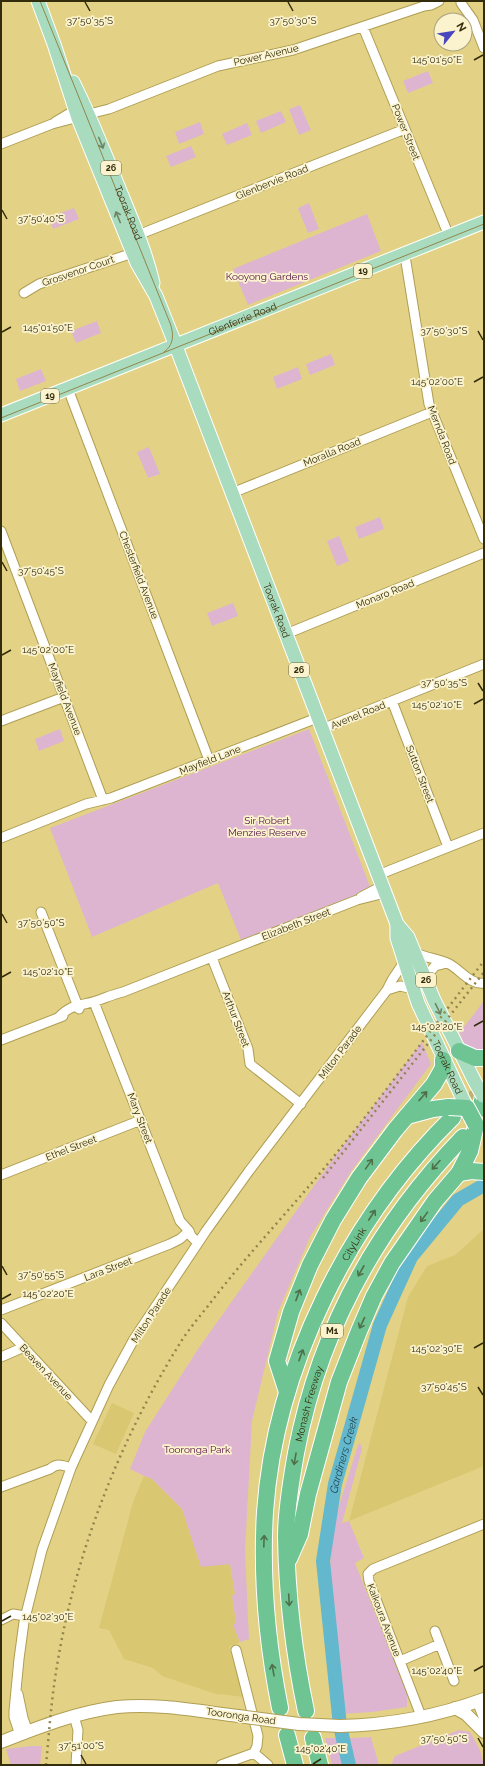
<svg xmlns="http://www.w3.org/2000/svg" width="485" height="1766" font-family="Raleway,sans-serif">
<rect width="100%" height="100%" fill="#e3d285"/>
<!-- built -->
<path fill="#dac772" d="M484 1229V1466L349 1521 408 1297 427 1266 455 1255Z
M112 1403 134 1413 116 1454 93 1444Z
M144 1476 152 1479 182 1509 201 1566 230 1564 235 1594 232 1596 236 1622 234 1625 240 1642 229 1647 244 1697 220 1694 219 1695 162 1676 153 1668 124 1659 109 1630 99 1628 133 1502Z"/>
<!-- green -->
<path fill="#ddb5d1" d="M428 71 433 83 408 93 403 81Z
M300 105 311 130 299 135 289 109Z
M281 111 286 122 261 133 256 121Z
M200 122 204 134 179 144 175 132Z
M247 123 252 135 227 145 222 134Z
M191 146 196 157 171 167 166 156Z
M309 203 319 229 308 233 298 208Z
M74 208 79 219 53 229 49 217Z
M367 214 381 251 248 305 233 269Z
M97 321 101 333 76 343 71 331Z
M331 354 335 365 310 375 306 364Z
M298 367 302 379 277 389 273 377Z
M41 369 46 381 20 391 16 379Z
M149 447 160 474 148 478 137 452Z
M380 517 384 529 359 539 355 527Z
M339 536 349 561 337 566 327 541Z
M233 603 238 616 212 626 207 613Z
M60 729 64 741 39 751 35 739Z
M309 729 371 889 241 940 218 883 92 937 50 828Z
M484 1001V1052C471 1049 462 1047 460 1032Z
M422 1042 431 1064 352 1170 310 1237 278 1312 252 1421 245 1551 249 1639 240 1642 233 1625 236 1622 232 1596 235 1594 230 1564 201 1567 182 1509 152 1479 144 1476 130 1469 145 1432 198 1349 333 1159Z
M360 1443 362 1449 342 1523 349 1521 364 1558 355 1563 407 1693V1707L372 1712 343 1714 333 1610 330 1570 331 1543 338 1509 358 1445Z
M459 1730 470 1732 480 1750 484 1765H391L395 1756Z
M371 1737 379 1765H332L325 1738H352Z
M31 1746H42L40 1765H11L6 1749Z"/>
<g fill="none" stroke-linecap="round" stroke-linejoin="round">
<!-- river -->
<path stroke="#63b8ce" stroke-width="14" id="s1" d="M349 1765 340 1726 323 1561 335 1484 380 1325 411 1257 458 1200 484 1185"/>
<!-- highway-tunnel -->
<path stroke="#c0b16d" stroke-width="16" stroke-dasharray="16 8" stroke-linecap="butt" d="M455 1116 484 1089"/>
<defs>
<path id="street" d="M461 3 473 20 484 48
M363 27 449 236
M89 114 109 109 218 66 293 50 424 6 431 5 439 1
M55 122 80 107
M1 144 52 124 83 116
M138 235 405 129
M403 255 406 262 429 404 484 539
M24 293 39 284 133 253
M68 389 209 760
M232 493 432 412
M1 531 103 800
M286 634 484 553
M392 701 448 847
M1 721 64 697
M322 729 484 664
M1 838 86 804 111 798 317 718
M378 875 484 833
M361 897 382 886
M41 912 79 1009
M414 952C426 959 440 958 451 965 461 971 471 985 484 983
M212 958 248 1049 250 1064 301 1104
M425 978 435 966 447 963
M387 990 400 986 413 989
M94 1002 180 1221 189 1231 191 1236 198 1243
M59 1017C71 1004 80 1006 96 1001 105 998 114 994 123 992L357 900 385 893
M1 1040 63 1016
M1 1175 141 1120
M1 1310 170 1244 180 1239 189 1231
M1 1323 92 1421
M1 1357 24 1347
M1 1487 50 1469C57 1463 63 1465 71 1468
M1 1620 13 1614 25 1616
M435 1631 454 1681
M400 1661 440 1644
M18 1694 23 1718 28 1732
M477 1701 484 1719
M74 1716 78 1730 76 1765
M421 1716 369 1581 368 1574 373 1569 484 1524
M20 1735 14 1717V1711L19 1659 24 1622 42 1550 71 1468 109 1385 134 1339 206 1231 249 1171 387 990 392 980 404 962
M254 1753 268 1765
M221 1765 254 1753 257 1746 258 1736 236 1650"/>
<path id="secondary" d="M455 1708 466 1714 484 1732
M340 1726C389 1725 438 1716 484 1699
M1 1742C39 1727 77 1712 117 1707 157 1703 198 1711 238 1716"/>
<g id="primary">
<path id="s2" d="M38 1 54 44 78 118 137 263 156 296 172 336 397 924 408 937 434 1000 475 1082"/>
<path id="s3" d="M73 82C90 116 104 151 118 186 131 218 145 249 153 283"/>
<path id="s4" d="M1 415 484 222"/>
<path id="s5" d="M397 924V938L418 1003 461 1095"/>
</g>
<g id="highway">
<path d="M459 1051 475 1058H484"/>
<path d="M480 1109 484 1092"/>
<path d="M407 1116 433 1109 449 1107"/>
<path d="M459 1173 471 1171 484 1172"/>
<path d="M287 1392 277 1361 291 1312 310 1265 333 1220 359 1178 395 1130 434 1084 443 1068V1060"/>
<path d="M289 1559 300 1534 308 1494 339 1382 359 1331 374 1296 392 1263 435 1201 459 1173 470 1151 476 1125"/>
<path id="s6" d="M280 1708C267 1643 261 1579 265 1512 275 1367 350 1218 453 1117"/>
<path id="s7" d="M306 1711C294 1654 287 1596 286 1537 286 1510 291 1481 296 1453 319 1331 377 1226 463 1137"/>
<path d="M287 1735 295 1765"/>
<path d="M313 1738 320 1765"/>
</g>
</defs>
<!-- street casing -->
<use href="#street" stroke="#af9e53" stroke-width="11"/>
<!-- secondary casing -->
<use href="#secondary" stroke="#af9e53" stroke-width="14"/>
<!-- primary casing -->
<use href="#primary" stroke="#fff" stroke-width="15"/>
<!-- highway casing -->
<use href="#highway" stroke="#fff" stroke-width="18"/>
<!-- street -->
<use href="#street" stroke="#fff" stroke-width="9"/>
<!-- secondary -->
<use href="#secondary" stroke="#fff" stroke-width="12"/>
<!-- primary -->
<use href="#primary" stroke="#a9dcbe" stroke-width="13"/>
<!-- highway -->
<use href="#highway" stroke="#6fc493" stroke-width="16"/>
<!-- tram -->
<path stroke="#92854d" stroke-width="1" d="M40 1 170 323C174 334 174 345 164 352
M1 418 484 224"/>
<!-- rail -->
<path stroke="#92854d" stroke-width="2.5" stroke-dasharray="2 4" stroke-linecap="butt" d="M323 1178 484 972
M46 1765C49 1734 51 1703 56 1672 74 1555 120 1439 182 1340 190 1328 199 1317 208 1306 245 1257 287 1213 326 1166 381 1099 431 1029 484 961"/>
<defs>
<path id="secondary-bridge" d="M238 1716 299 1724 340 1726"/>
<path id="primary-bridge" d="M475 1082 483 1096
M461 1095 467 1108"/>
<path id="highway-bridge" d="M449 1107 467 1108 476 1125"/>
</defs>
<!-- secondary-bridge casing -->
<use href="#secondary-bridge" stroke="#af9e53" stroke-width="14" stroke-linecap="butt"/>
<!-- primary-bridge casing -->
<use href="#primary-bridge" stroke="#fff" stroke-width="15" stroke-linecap="butt"/>
<!-- highway-bridge casing -->
<use href="#highway-bridge" stroke="#fff" stroke-width="18" stroke-linecap="butt"/>
<!-- secondary-bridge -->
<use href="#secondary-bridge" stroke="#fff" stroke-width="12"/>
<!-- primary-bridge -->
<use href="#primary-bridge" stroke="#a9dcbe" stroke-width="13"/>
<!-- highway-bridge -->
<use href="#highway-bridge" stroke="#6fc493" stroke-width="16"/>
</g>
<!-- one-way arrows -->
<defs><path id="oneway-shaft" d="M-6 0H5M1.5-3L5.5 0L1.5 3" fill="none" stroke-width="1.6" stroke-linecap="round" stroke-linejoin="round"/></defs>
<g stroke="#6e8465">
<use href="#oneway-shaft" transform="translate(101 143) rotate(68)"/>
<use href="#oneway-shaft" transform="translate(118 217) rotate(-112)"/>
<use href="#oneway-shaft" transform="translate(438 1009) rotate(64)"/>
</g>
<g stroke="#4e7049">
<use href="#oneway-shaft" transform="translate(423 1096) rotate(-49)"/>
<use href="#oneway-shaft" transform="translate(369 1164) rotate(-55)"/>
<use href="#oneway-shaft" transform="translate(436 1165) rotate(132)"/>
<use href="#oneway-shaft" transform="translate(372 1215) rotate(-57)"/>
<use href="#oneway-shaft" transform="translate(424 1217) rotate(126)"/>
<use href="#oneway-shaft" transform="translate(361 1271) rotate(119)"/>
<use href="#oneway-shaft" transform="translate(298 1295) rotate(-69)"/>
<use href="#oneway-shaft" transform="translate(362 1323) rotate(115)"/>
<use href="#oneway-shaft" transform="translate(301 1355) rotate(-70)"/>
<use href="#oneway-shaft" transform="translate(295 1459) rotate(100)"/>
<use href="#oneway-shaft" transform="translate(264 1541) rotate(-88)"/>
<use href="#oneway-shaft" transform="translate(289 1600) rotate(87)"/>
<use href="#oneway-shaft" transform="translate(273 1670) rotate(-100)"/>
</g>
<!-- ticks -->
<path fill="none" stroke="#332c0c" stroke-width="1.5" d="M85 2 90 11M288 2 293 11M474 60 483 55M2 210 7 219M478 331 483 340M2 332 11 327M474 382 483 377M2 562 7 571M2 655 11 650M478 683 483 691M474 704 483 699M2 914 7 923M2 977 11 972M474 1026 483 1021M2 1266 7 1275M2 1299 11 1294M474 1348 483 1343M478 1387 483 1395M2 1621 11 1616M474 1671 483 1666M478 1738 483 1747M81 1755 86 1764M313 1764 321 1759"/>
<g text-anchor="middle" dominant-baseline="central" stroke-width="3.5" stroke-linejoin="round" paint-order="stroke">
<!-- shield labels -->
<g fill="#fbf3ce" stroke="#6f6846" stroke-width="1">
<rect x="101" y="161" width="20" height="14" rx="3"/>
<rect x="354" y="264" width="18" height="14" rx="3"/>
<rect x="41" y="389" width="18" height="14" rx="3"/>
<rect x="289" y="663" width="20" height="14" rx="3"/>
<rect x="416" y="973" width="20" height="14" rx="3"/>
<rect x="321" y="1324" width="22" height="14" rx="3"/>
</g>
<g font-size="9" font-weight="bold" fill="#332c0c">
<text x="111" y="168">26</text>
<text x="363" y="271">19</text>
<text x="50" y="396">19</text>
<text x="299" y="670">26</text>
<text x="426" y="980">26</text>
<text x="332" y="1331">M1</text>
</g>
<!-- street labels -->
<g font-size="10" fill="#332c0c" stroke="#fbf3ce">
<text transform="translate(266 55) rotate(-13)">Power Avenue</text>
<text transform="translate(406 132) rotate(68)">Power Street</text>
<text transform="translate(272 182) rotate(-22)">Glenbervie Road</text>
<text stroke="none"><textPath href="#s3" startOffset="142">Toorak Road</textPath></text>
<text transform="translate(78 271) rotate(-19)">Grosvenor Court</text>
<text stroke="none"><textPath href="#s4" startOffset="260">Glenferrie Road</textPath></text>
<text transform="translate(442 435) rotate(69)">Mernda Road</text>
<text transform="translate(332 452) rotate(-22)">Moralla Road</text>
<text transform="translate(139 575) rotate(69)">Chesterfield Avenue</text>
<text transform="translate(385 594) rotate(-22)">Monaro Road</text>
<text stroke="none"><textPath href="#s2" startOffset="655">Toorak Road</textPath></text>
<text transform="translate(65 699) rotate(69)">Mayfield Avenue</text>
<text transform="translate(358 715) rotate(-22)">Avenel Road</text>
<text transform="translate(210 760) rotate(-21)">Mayfield Lane</text>
<text transform="translate(420 774) rotate(69)">Sutton Street</text>
<text transform="translate(296 924) rotate(-21)">Elizabeth Street</text>
<text transform="translate(236 1019) rotate(69)">Arthur Street</text>
<text transform="translate(340 1052) rotate(-53)">Milton Parade</text>
<text stroke="none"><textPath href="#s5" startOffset="153">Toorak Road</textPath></text>
<text transform="translate(140 1118) rotate(69)">Mary Street</text>
<text transform="translate(71 1148) rotate(-21)">Ethel Street</text>
<text stroke="none"><textPath href="#s6" startOffset="482">CityLink</textPath></text>
<text transform="translate(108 1269) rotate(-21)">Lara Street</text>
<text transform="translate(151 1315) rotate(-57)">Milton Parade</text>
<text transform="translate(46 1372) rotate(47)">Beaven Avenue</text>
<text stroke="none"><textPath href="#s7" startOffset="311">Monash Freeway</textPath></text>
<text transform="translate(384 1620) rotate(69)">Kaikoura Avenue</text>
<text transform="translate(241 1716) rotate(8)">Tooronga Road</text>
</g>
<!-- park labels -->
<g font-size="10" fill="#520d45" stroke="#fbf3ce">
<text x="267" y="276">Kooyong Gardens</text>
<text x="267" y="820">Sir Robert<tspan x="267" dy="12">Menzies Reserve</tspan></text>
<text x="197" y="1449">Tooronga Park</text>
</g>
<!-- water labels -->
<g font-size="11" font-style="italic" fill="#204751" stroke="#fbf3ce">
<text stroke="none"><textPath href="#s1" startOffset="314">Gardiners Creek</textPath></text>
</g>
</g>
<g font-size="10" text-anchor="middle" fill="#332c0c" stroke="#fbf3ce" stroke-width="3.5" stroke-linejoin="round" paint-order="stroke">
<text x="90" y="24">37°50'35"S</text>
<text x="293" y="24">37°50'30"S</text>
<text x="437" y="63">145°01'50"E</text>
<text x="41" y="222">37°50'40"S</text>
<text x="48" y="331">145°01'50"E</text>
<text x="444" y="334">37°50'30"S</text>
<text x="437" y="385">145°02'00"E</text>
<text x="41" y="574">37°50'45"S</text>
<text x="48" y="653">145°02'00"E</text>
<text x="444" y="686">37°50'35"S</text>
<text x="437" y="708">145°02'10"E</text>
<text x="41" y="926">37°50'50"S</text>
<text x="48" y="975">145°02'10"E</text>
<text x="437" y="1030">145°02'20"E</text>
<text x="41" y="1278">37°50'55"S</text>
<text x="48" y="1297">145°02'20"E</text>
<text x="437" y="1352">145°02'30"E</text>
<text x="444" y="1390">37°50'45"S</text>
<text x="48" y="1620">145°02'30"E</text>
<text x="437" y="1674">145°02'40"E</text>
<text x="444" y="1742">37°50'50"S</text>
<text x="81" y="1749">37°51'00"S</text>
<text x="321" y="1752">145°02'40"E</text>
</g>
<!-- border -->
<rect width="485" height="1766" fill="none" stroke="#332c0c" stroke-width="4"/>
<!-- north arrow -->
<g transform="translate(453 32) rotate(60)"><circle r="19" fill="#fbf3ce" stroke="#aba380"/>
<path d="M0-3L7 15L0 10L-7 15Z" fill="#4847bd"/>
<text y="-6" font-size="11" font-weight="bold" text-anchor="middle" fill="#332c0c">N</text>
</g>
</svg>
